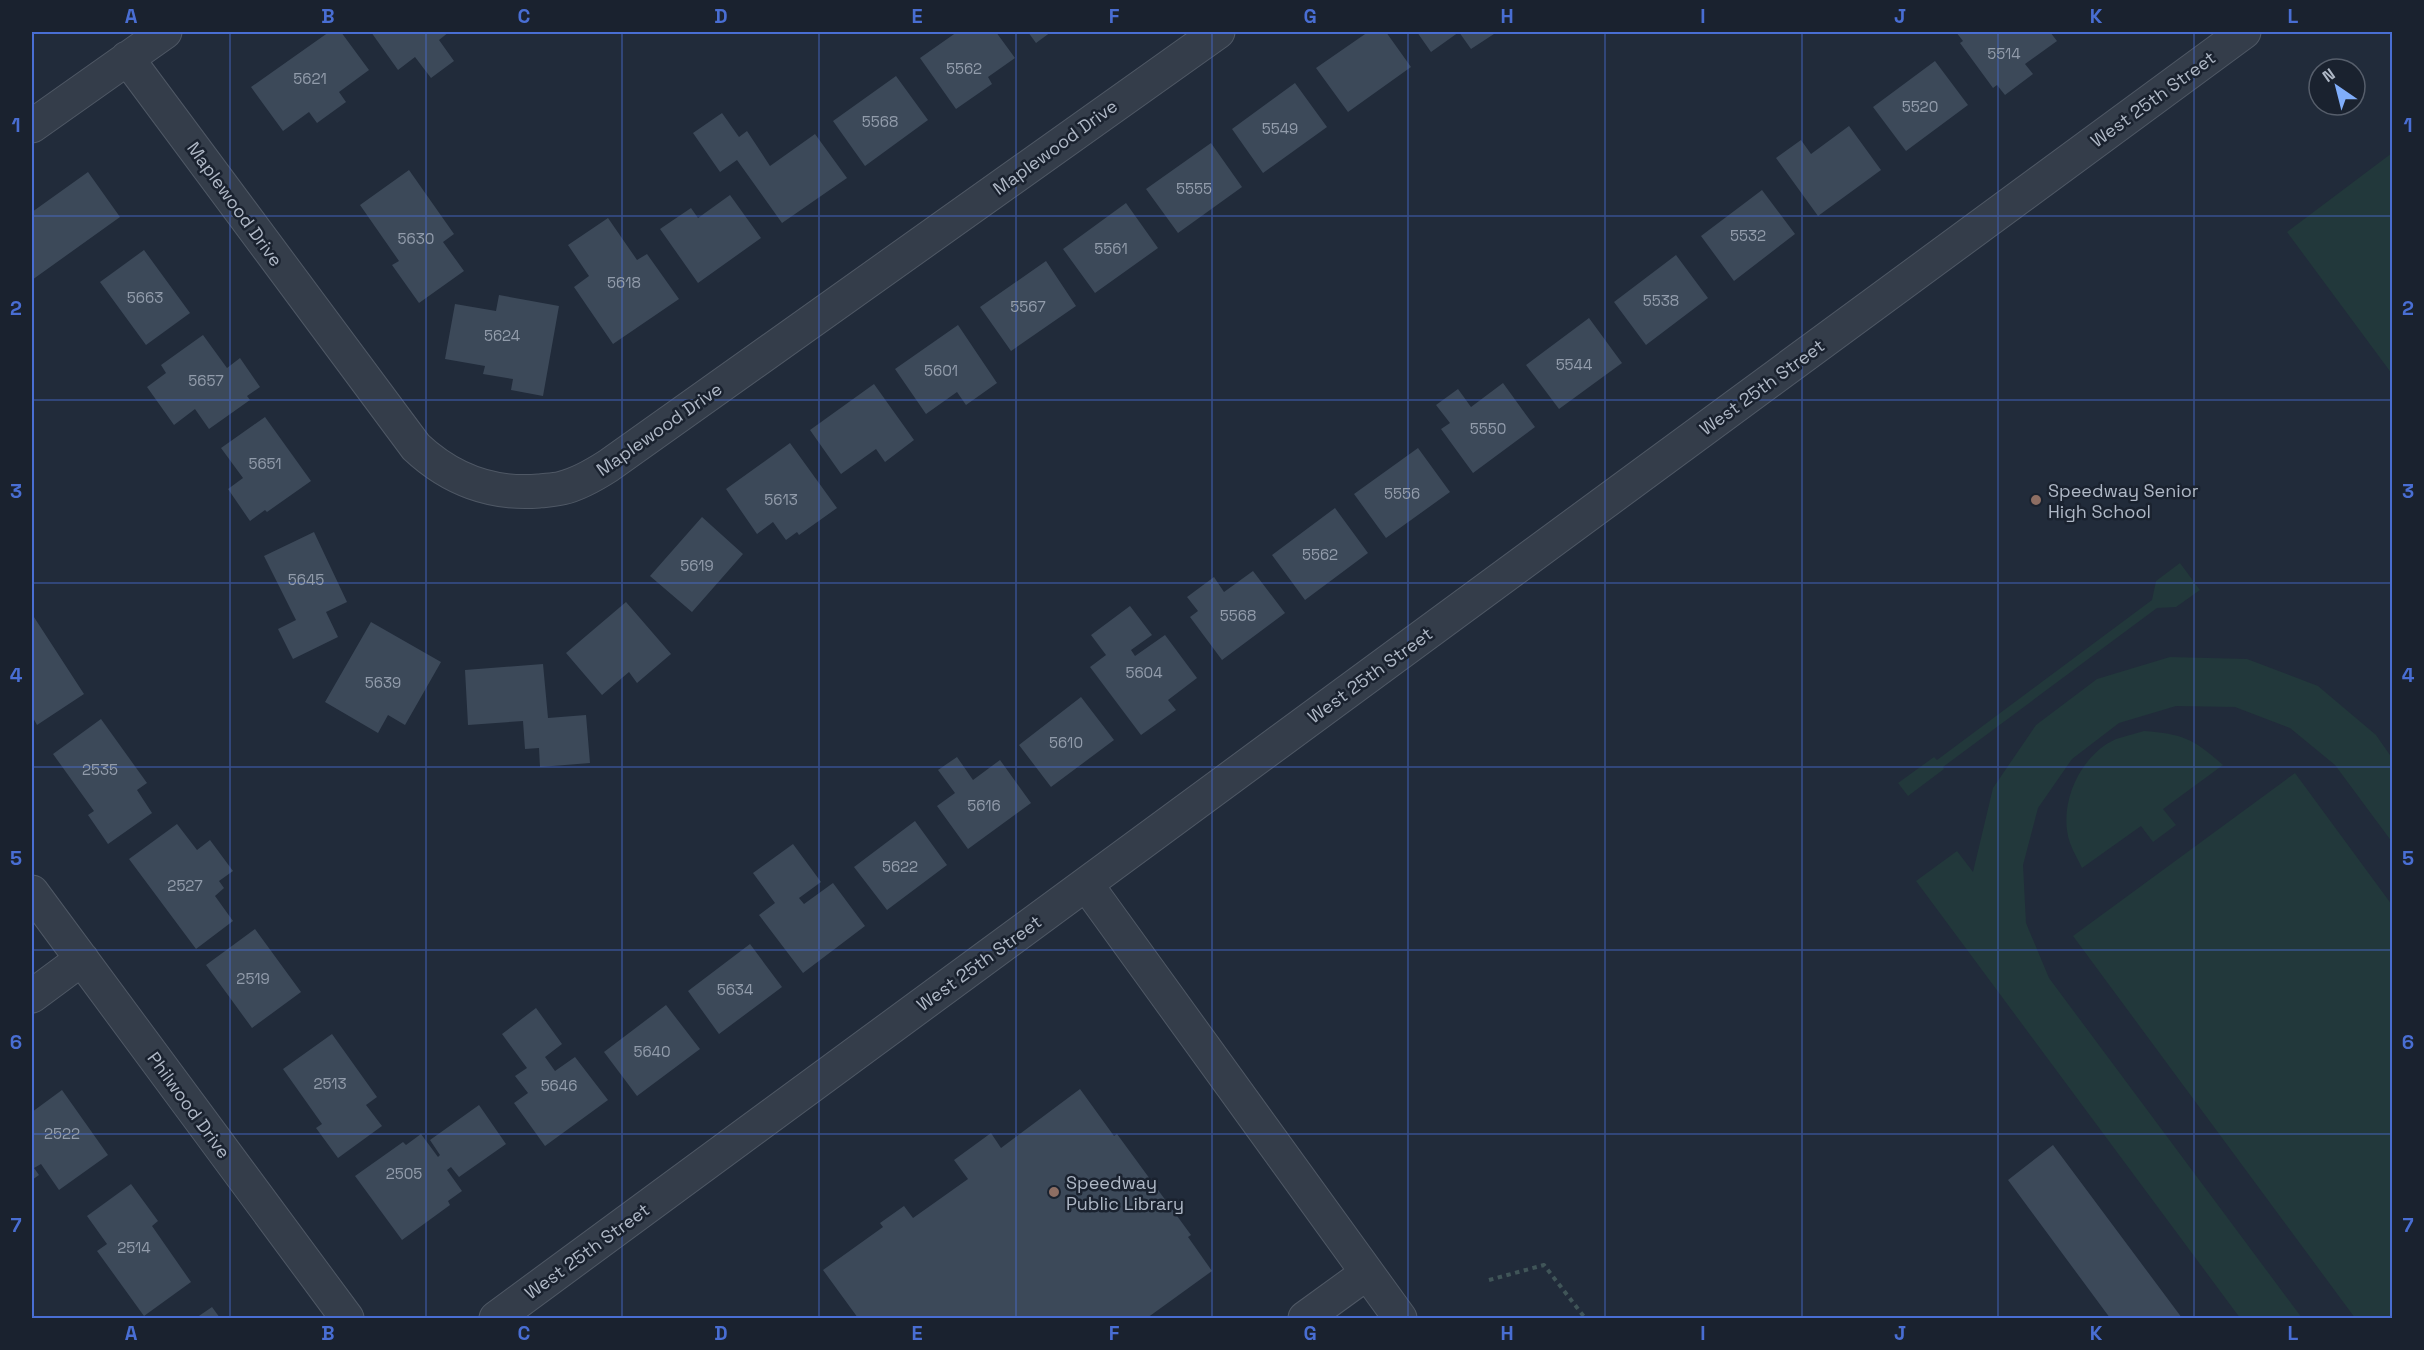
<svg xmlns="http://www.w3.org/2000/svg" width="2424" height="1350" font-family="'Space Grotesk',sans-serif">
<rect width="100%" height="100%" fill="#212b3a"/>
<!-- green -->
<path fill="#22383b" d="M2392 153V374L2287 232Z
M2180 563 2200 590 2176 607 2157 608 1943 767 1944 769 1908 796 1898 783 1934 757 1937 760 2152 600 2156 581Z
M2170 657 2247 659 2318 686 2376 735 2392 758V842L2335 765 2290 728 2235 707 2176 706 2119 723 2072 759 2038 808 2023 865 2026 923 2049 978 2302 1318H2240L1916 881 1957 851 1973 872 1993 788 2036 725 2097 679Z
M2144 731C2183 734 2194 739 2223 765L2163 809 2176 825 2153 842 2141 826 2082 868C2078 860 2073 851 2070 843 2057 805 2080 755 2116 739 2125 736 2135 734 2144 731Z
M2295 773 2392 905V1318H2355L2073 936Z"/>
<!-- building -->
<path fill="#3c4959" d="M329 32H341L369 70 339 92 346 102 317 123 309 112 283 131 251 87Z
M371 32H449L439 40 454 61 431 78 415 57 398 70Z
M957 32H996L1015 58 988 77 992 84 956 109 920 58Z
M1028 32H1051L1036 43Z
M1368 32H1386L1411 67 1348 112 1316 68Z
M1417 32H1497L1471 49 1459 32 1431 52Z
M1956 32H2050L2057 41 2025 64 2033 74 2005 95 1997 85 1993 88 1960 43 1963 41Z
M1935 61 1968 105 1906 151 1873 107Z
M896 76 928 120 865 166 833 121Z
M1295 83 1327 127 1263 173 1232 129Z
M722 113 739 137 747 131 770 166 815 134 847 178 782 223 737 160 720 172 693 133Z
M1849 126 1881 170 1818 216 1776 158 1801 140 1811 154Z
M1211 143 1242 187 1178 233 1146 189Z
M409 170 454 234 443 242 464 271 419 303 392 265 399 261 360 205Z
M88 172 120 217 32 280V212Z
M1762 190 1795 234 1734 281 1701 236Z
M730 195 761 238 698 283 660 229 691 208 698 218Z
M1126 203 1158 248 1095 293 1063 249Z
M608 218 637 260 647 254 679 299 613 344 574 287 589 276 568 245Z
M144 250 190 313 146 345 100 282Z
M1676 255 1708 298 1646 345 1614 302Z
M1046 261 1076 306 1011 351 980 307Z
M499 295 559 306 543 396 511 390 513 379 483 374 485 366 445 359 455 304 496 311Z
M1589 318 1622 363 1559 409 1526 365Z
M958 325 997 383 966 405 957 392 926 414 895 369Z
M203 335 227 368 240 358 260 387 247 396 250 400 209 429 195 409 174 425 147 387 166 373 161 365Z
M1503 383 1535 427 1473 473 1441 429 1450 423 1436 405 1458 389 1471 407Z
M874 384 914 440 885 462 876 449 841 474 810 430Z
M265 417 311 481 267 512 265 510 250 521 228 489 243 478 221 448Z
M790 443 837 508 799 535 797 532 786 540 773 522 757 534 726 489Z
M1418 448 1450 492 1386 538 1354 494Z
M1335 508 1368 553 1305 600 1272 555Z
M702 517 743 554 692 612 650 576Z
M314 532 347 602 326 612 338 637 293 659 278 629 296 620 264 556Z
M1253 571 1285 613 1222 660 1190 617 1198 611 1187 597 1214 577 1224 592Z
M626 602 671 654 637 683 629 672 602 695 566 653Z
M1130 606 1152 635 1131 650 1135 656 1165 635 1197 678 1168 700 1176 710 1141 735 1090 667 1106 655 1091 635Z
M32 614 84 694 37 725 32 716Z
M371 622 441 662 405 725 388 715 378 733 325 702Z
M543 664 548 718 586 715 590 763 540 767 539 748 525 749 523 721 468 725 465 670Z
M1081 697 1114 740 1051 787 1019 745Z
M101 719 147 783 137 790 152 813 108 844 88 815 94 811 53 754Z
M957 757 973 780 1000 760 1031 803 968 849 937 806 955 793 938 770Z
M915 821 947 865 887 910 854 867Z
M177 824 197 850 210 840 233 871 219 881 224 888 215 896 233 921 196 949 129 859Z
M793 844 821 882 799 898 804 904 833 883 865 926 803 973 759 915 775 903 753 873Z
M255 929 301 992 252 1028 206 965Z
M750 944 782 987 719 1034 688 991Z
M666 1005 700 1049 637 1096 604 1052Z
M536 1008 562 1044 545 1057 555 1071 575 1057 608 1100 545 1146 514 1103 528 1093 515 1076 527 1068 502 1034Z
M332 1034 377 1097 366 1105 382 1126 338 1158 316 1128 322 1124 283 1069Z
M1080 1089 1114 1136 1117 1134 1191 1235 1188 1237 1212 1271 1147 1318H858L823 1270 883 1227 880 1223 904 1206 913 1218 968 1179 954 1160 991 1133 1001 1148Z
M62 1090 108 1155 59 1190 41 1164 34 1168 39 1175 32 1180V1112Z
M479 1105 506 1144 459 1177 451 1167 447 1170 462 1191 448 1201 450 1205 402 1240 355 1176 403 1142 406 1145 421 1134 438 1157 440 1155 430 1140Z
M2053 1145 2182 1318H2110L2008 1180Z
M131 1184 158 1221 152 1226 191 1282 144 1316 97 1251 107 1244 87 1216Z
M212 1307 220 1318H196Z"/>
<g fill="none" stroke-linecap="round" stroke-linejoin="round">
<defs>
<path id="minor" d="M127 58 416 447C450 479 492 495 539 491 547 490 555 490 562 488 579 484 594 475 608 466L1218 32
M32 126 165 32
M1086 884 1400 1318
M32 892 347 1318
M32 996 82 959
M496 1318 2244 32
M1305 1318 1367 1273"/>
</defs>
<!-- minor casing -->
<use href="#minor" stroke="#4f5865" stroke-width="35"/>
<!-- path -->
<path stroke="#405558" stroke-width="4" stroke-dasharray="4.5 4.5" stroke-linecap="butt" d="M1489 1280 1544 1265 1585 1318"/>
<!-- minor -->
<use href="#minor" stroke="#343d4a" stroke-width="33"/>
</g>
<!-- grid -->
<path fill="none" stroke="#496ed3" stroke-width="1.5" stroke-opacity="0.55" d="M230 32V1318M426 32V1318M622 32V1318M819 32V1318M1016 32V1318M1212 32V1318M1408 32V1318M1605 32V1318M1802 32V1318M1998 32V1318M2194 32V1318M32 216H2392M32 400H2392M32 583H2392M32 767H2392M32 950H2392M32 1134H2392"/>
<!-- markers -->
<g fill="#8d6e63" stroke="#1a222f" stroke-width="2">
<circle cx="2036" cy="500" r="6"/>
<circle cx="1054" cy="1192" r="6"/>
</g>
<g text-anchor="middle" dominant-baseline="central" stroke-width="5" stroke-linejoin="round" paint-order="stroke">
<!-- number labels -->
<g font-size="15" fill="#929cab">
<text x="2004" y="53">5514</text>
<text x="964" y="68">5562</text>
<text x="310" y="78">5621</text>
<text x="1920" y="106">5520</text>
<text x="880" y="121">5568</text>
<text x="1280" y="128">5549</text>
<text x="1194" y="188">5555</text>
<text x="1748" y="235">5532</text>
<text x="416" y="238">5630</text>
<text x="1111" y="248">5561</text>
<text x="624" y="282">5618</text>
<text x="145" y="297">5663</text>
<text x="1661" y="300">5538</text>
<text x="1028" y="306">5567</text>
<text x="502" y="335">5624</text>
<text x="1574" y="364">5544</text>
<text x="941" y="370">5601</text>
<text x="206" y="380">5657</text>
<text x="1488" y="428">5550</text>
<text x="265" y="463">5651</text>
<text x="1402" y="493">5556</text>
<text x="781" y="499">5613</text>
<text x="1320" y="554">5562</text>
<text x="697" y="565">5619</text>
<text x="306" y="579">5645</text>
<text x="1238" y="615">5568</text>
<text x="1144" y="672">5604</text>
<text x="383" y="682">5639</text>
<text x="1066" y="742">5610</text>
<text x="100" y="769">2535</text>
<text x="984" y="805">5616</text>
<text x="900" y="866">5622</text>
<text x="185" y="885">2527</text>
<text x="253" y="978">2519</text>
<text x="735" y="989">5634</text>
<text x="652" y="1051">5640</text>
<text x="330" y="1083">2513</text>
<text x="559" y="1085">5646</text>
<text x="62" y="1133">2522</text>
<text x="404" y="1173">2505</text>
<text x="134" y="1247">2514</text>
</g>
<!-- street labels -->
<g font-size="18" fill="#afb8c6" stroke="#1a222f">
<text transform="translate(2153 99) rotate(-36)">West 25th Street</text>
<text transform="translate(1055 147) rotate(-36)">Maplewood Drive</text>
<text transform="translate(235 204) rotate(54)">Maplewood Drive</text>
<text transform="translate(1762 387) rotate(-36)">West 25th Street</text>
<text transform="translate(659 429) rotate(-35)">Maplewood Drive</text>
<text transform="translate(1370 675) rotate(-36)">West 25th Street</text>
<text transform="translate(979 963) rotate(-36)">West 25th Street</text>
<text transform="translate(189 1105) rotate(54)">Philwood Drive</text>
<text transform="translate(587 1251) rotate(-36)">West 25th Street</text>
</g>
<!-- poi labels -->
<g font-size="18" fill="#afb8c6" stroke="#1a222f" text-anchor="start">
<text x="2048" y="490">Speedway Senior<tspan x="2048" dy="21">High School</tspan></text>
<text x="1066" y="1182">Speedway<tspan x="1066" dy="21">Public Library</tspan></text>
</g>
</g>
<!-- border -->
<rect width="2424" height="1350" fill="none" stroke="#1a222f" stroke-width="66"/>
<!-- north arrow -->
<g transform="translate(2337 87) rotate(325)"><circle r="28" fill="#1a222f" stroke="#565e6b" stroke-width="1.5"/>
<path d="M0-4.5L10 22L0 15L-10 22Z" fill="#80aefb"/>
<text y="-9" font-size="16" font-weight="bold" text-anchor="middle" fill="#afb8c6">N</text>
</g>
<rect x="33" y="33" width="2358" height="1284" fill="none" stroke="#496ed3" stroke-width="2"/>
<g font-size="20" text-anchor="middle" font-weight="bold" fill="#496ed3">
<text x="131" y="23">A</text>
<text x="328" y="23">B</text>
<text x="524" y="23">C</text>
<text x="721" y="23">D</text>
<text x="917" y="23">E</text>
<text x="1114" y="23">F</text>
<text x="1310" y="23">G</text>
<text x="1507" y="23">H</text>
<text x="1703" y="23">I</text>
<text x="1900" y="23">J</text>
<text x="2096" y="23">K</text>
<text x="2293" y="23">L</text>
<text x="16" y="132">1</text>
<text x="2408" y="132">1</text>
<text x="16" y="315">2</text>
<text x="2408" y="315">2</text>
<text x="16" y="498">3</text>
<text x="2408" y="498">3</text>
<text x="16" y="682">4</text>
<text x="2408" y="682">4</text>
<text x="16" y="865">5</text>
<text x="2408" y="865">5</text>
<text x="16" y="1049">6</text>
<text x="2408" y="1049">6</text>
<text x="16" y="1232">7</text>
<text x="2408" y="1232">7</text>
<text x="131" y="1340">A</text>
<text x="328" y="1340">B</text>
<text x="524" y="1340">C</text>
<text x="721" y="1340">D</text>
<text x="917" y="1340">E</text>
<text x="1114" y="1340">F</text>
<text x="1310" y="1340">G</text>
<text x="1507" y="1340">H</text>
<text x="1703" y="1340">I</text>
<text x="1900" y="1340">J</text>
<text x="2096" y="1340">K</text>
<text x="2293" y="1340">L</text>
</g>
</svg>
